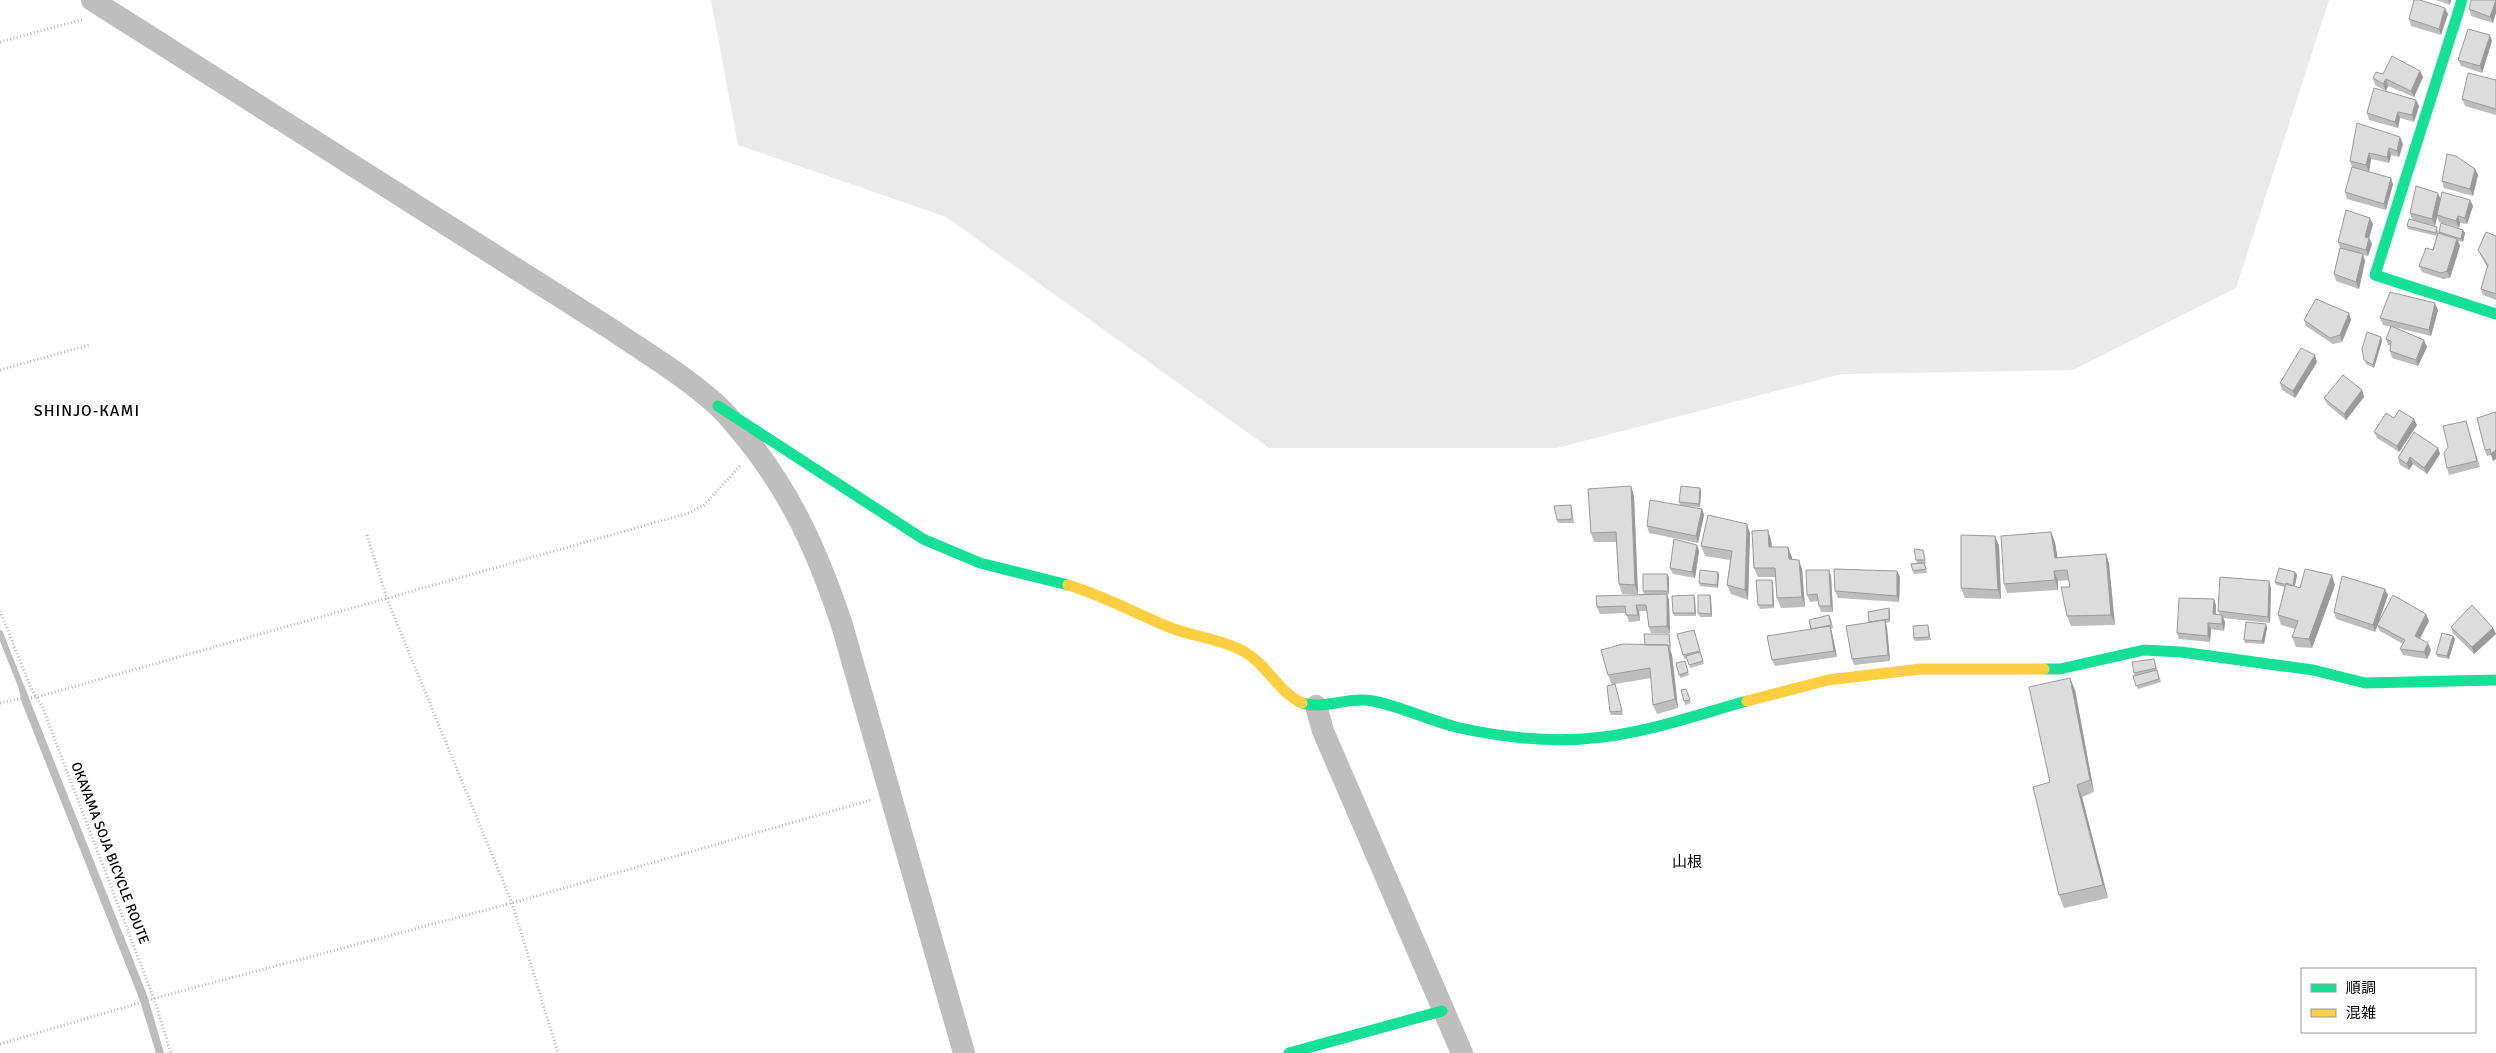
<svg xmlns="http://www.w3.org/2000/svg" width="2496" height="1053" font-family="Signika,'Noto Sans JP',sans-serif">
<rect width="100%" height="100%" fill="#fff"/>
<!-- green -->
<path fill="#eaeaea" d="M711 0H2329L2236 288 2073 370 1842 374 1557 448H1269L946 217 738 145Z"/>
<!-- water -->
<path fill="#bcbcbc" d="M25 688 147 995 164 1053H156L139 998 22 703 19 689Z"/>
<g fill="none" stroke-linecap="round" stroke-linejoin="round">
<!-- stream -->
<path stroke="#bcbcbc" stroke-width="6" d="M0 633 25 696"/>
<!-- path -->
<path stroke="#b8b8b8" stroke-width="3" stroke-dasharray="1 2.5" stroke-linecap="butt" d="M0 42 84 19
M0 370 89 345
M367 535 387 599 512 903 558 1053
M0 611 31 688 42 706 154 999 171 1053
M0 703 22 698 37 697 689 513 704 505 741 465
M0 1044 163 996 512 903 871 800"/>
<!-- street -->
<path stroke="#bebebe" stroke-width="22" d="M92 0 611 329C646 353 685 376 717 405 728 415 737 427 747 439 793 496 819 556 842 625L964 1053
M1316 706 1323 731 1462 1053"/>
<!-- fast -->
<path stroke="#16e098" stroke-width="11" d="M2462 0 2375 275 2496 314
M718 406 923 539 980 563 1068 585
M2044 669H2060L2144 650 2181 652 2313 670 2365 683 2496 680
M1302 703C1325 710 1349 696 1373 701 1403 707 1430 721 1460 728 1506 738 1556 743 1603 737 1652 731 1700 714 1747 701
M1289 1053 1442 1011"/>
<!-- slow -->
<path stroke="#ffcf43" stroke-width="11" d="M1068 585C1105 596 1138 615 1174 629 1196 637 1221 639 1243 651 1267 664 1277 691 1302 703
M1747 701 1828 680 1920 669H2044"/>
</g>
<!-- wall -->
<path fill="#bdbdbd" d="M2436 0H2451L2450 5Z
M2496 0 2493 23 2471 16 2469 9Z
M2448 14 2441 35 2411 26 2409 19Z
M2492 41 2482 73 2461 66 2458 60Z
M2420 71 2423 77 2414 97 2388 86 2386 91 2375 85 2373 78 2383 74Z
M2496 80V115L2465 106 2462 99Z
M2416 100 2419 106 2414 122 2400 118 2398 128 2369 120 2367 113Z
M2357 123 2403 144 2399 157 2391 155 2389 163 2371 159 2369 172 2352 167 2350 161Z
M2475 169 2478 175 2473 196 2444 188 2442 181Z
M2393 184 2386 210 2347 199 2345 192Z
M2440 199 2470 200 2473 206 2467 224 2460 223 2459 228 2439 222 2437 216 2435 226 2412 220 2410 213Z
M2373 224 2369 238 2372 244 2368 256 2363 255 2365 261 2359 289 2336 281 2334 274 2340 248 2338 242Z
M2407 226 2438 230V233L2440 234 2439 232 2463 230 2465 233 2463 242 2458 241 2460 246 2450 278 2443 279 2422 272 2419 266 2433 250 2437 236 2408 229Z
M2496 236V300L2483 295 2481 289 2487 267 2481 256 2478 250Z
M2438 310 2431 336 2394 327 2427 347 2418 366 2392 358 2390 351 2391 346 2388 345 2386 339 2391 327 2383 325 2380 318Z
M2304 320H2351L2342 342 2333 344 2306 326Z
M2381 337 2382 341 2374 368 2366 364 2362 349Z
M2317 362 2295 398 2282 390 2280 383Z
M2362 390 2364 397 2346 420 2327 404 2324 398Z
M2496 412V459L2493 461 2491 455 2487 456 2485 450Z
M2394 418 2417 425 2399 452 2377 438 2374 432Z
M2466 421 2480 467 2449 475 2447 468Z
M2438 448 2440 454 2427 474 2413 464 2409 470 2400 465 2398 458Z
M1631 486 1634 496 1638 594H1622L1619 584 1616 542H1594L1591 533Z
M1700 488 1701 491 1700 507 1682 506 1702 509 1704 515 1698 543 1649 533 1647 526 1680 505 1679 502Z
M1572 508 1574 523H1558L1557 520Z
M1768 530 1771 540 1772 547 1792 557V559L1802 569 1805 607 1781 608 1777 598 1775 577H1758L1754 568Z
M1750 533 1748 600 1731 594 1727 585 1730 560 1705 556 1701 546Z
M2055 542 2057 557 2106 554 2109 564 2115 625 2071 626 2067 616 2070 587 2069 580 2058 581V590L2007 593 2004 584Z
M1697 545 1699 551 1695 578 1673 574 1670 568Z
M1999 545 2001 599 1965 598 1961 588Z
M1923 550 1926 563H1925L1927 573 1914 574 1911 564 1917 563 1916 560Z
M1829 570 1831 576 1833 612H1821L1818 601 1810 602 1807 595Z
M1897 571 1900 577 1899 602 1838 598 1835 591Z
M2295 572 2297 575 2295 586 2300 588 2335 585 2312 648 2296 647 2292 637 2295 629 2281 625 2278 615 2285 587 2276 585 2275 582Z
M1719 575 1718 588 1700 586 1699 583Z
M1669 577V594H1667L1669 600 1670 633H1651L1649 627 1647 611H1639L1640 621 1629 622 1626 613 1600 614 1597 607 1644 594 1643 591Z
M1773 583 1774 608 1760 609 1758 605Z
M2271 588 2270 623 2223 618 2225 622 2224 631 2211 629 2210 642 2179 639 2177 633 2216 605V614L2220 615 2218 611Z
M1710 595 1711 598 1712 617H1700L1698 613Z
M2388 595 2378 624 2429 621 2420 638 2431 650 2427 659 2403 655 2400 649 2403 644 2380 631 2377 625 2375 632 2336 619 2334 612Z
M1695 599 1696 616H1674L1673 613Z
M1890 611V622L1886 623 1887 627 1890 661 1854 665 1852 659 1869 622Z
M1831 618 1833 628 1831 629 1837 657 1775 666 1772 660 1811 629Z
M2266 624 2267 628 2264 644 2245 643 2244 640Z
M1928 625 1931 640 1915 641 1914 638Z
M2451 627 2493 628 2496 634 2474 654 2453 633Z
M1694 630 1704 664 1690 668 1687 658 1684 659 1683 655Z
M1669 634 1670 637 1671 649H1670L1672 655 1678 708 1657 714 1653 705 1651 678 1615 684 1623 715H1611L1610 712 1612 685 1608 675Z
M2453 636 2455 639 2449 659 2438 657 2436 654Z
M2154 659 2161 682 2138 689 2133 676H2135L2134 673Z
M1676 663 1686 664 1689 675 1680 678Z
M1686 689 1691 703 1685 705 1681 690Z
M2075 690 2094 792 2082 797 2108 898 2064 908 2059 895 2050 782Z"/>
<!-- shaded-wall -->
<path fill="#9a9a9a" d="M2448 0H2451L2450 5Z
M2496 0V13L2493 23 2490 17Z
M2445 8 2448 14 2441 35 2439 29Z
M2490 35 2492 41 2482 73 2480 66Z
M2420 71 2423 77 2414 97 2411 91Z
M2386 79 2388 86 2386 91 2383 84Z
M2416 100 2419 106 2414 122 2412 115Z
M2398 112 2400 118 2398 128 2395 122Z
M2400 137 2403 144 2399 157 2397 151Z
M2389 148 2391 155 2389 163 2387 157Z
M2369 153 2371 159 2369 172 2366 165Z
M2475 169 2478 175 2473 196 2470 189Z
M2391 178 2393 184 2386 210 2384 204Z
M2438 193 2441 200 2435 226 2432 219Z
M2470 200 2473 206 2467 224 2465 218Z
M2458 216 2460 223 2459 228 2456 221Z
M2370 218 2373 224 2368 243 2365 237Z
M2463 230 2465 233 2463 242 2461 239Z
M2369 238 2372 244 2368 256 2366 250Z
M2457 239 2460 246 2450 278 2447 271Z
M2363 254 2365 261 2359 289 2356 282Z
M2435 303 2438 310 2431 336 2429 330Z
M2349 313 2351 320 2342 342 2340 335Z
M2381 337 2382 341 2374 368 2373 365Z
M2424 340 2427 347 2418 366 2416 360Z
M2315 355 2317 362 2295 398 2293 391Z
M2362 390 2364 397 2346 420 2344 414Z
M2414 419 2417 425 2399 452 2397 446Z
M2438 448 2440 454 2427 474 2424 468Z
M2496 450V459L2493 461 2491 454Z
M2410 457 2413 464 2409 470 2407 464Z
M1631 486 1634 496 1638 594 1635 585Z
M1700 488 1701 491 1700 507 1699 504Z
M1702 509 1704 515 1698 543 1696 536Z
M1747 524 1750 533 1748 600 1745 590Z
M1768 530 1771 540 1773 557 1769 547Z
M2051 532 2055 542 2059 567 2055 558Z
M1995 536 1999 545 2001 599 1998 590Z
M1697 545 1699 551 1695 578 1692 572Z
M1788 547 1792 557V569L1789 559Z
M2106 554 2109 564 2115 625 2111 615Z
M1799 560 1802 569 1805 607 1802 597Z
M1829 570 1831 576 1833 612 1831 606Z
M1897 571 1900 577 1899 602 1897 596Z
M2054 571 2058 581V590L2055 580Z
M1718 572 1719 575 1718 588 1717 585Z
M2295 572 2297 575 2294 590 2293 586Z
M1667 574 1669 577V594L1668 591Z
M2332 575 2335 585 2312 648 2309 639Z
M1772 580 1773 583 1774 608 1773 605Z
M2269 581 2271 588 2270 623 2268 617Z
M2385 589 2388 595 2375 632 2373 625Z
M1667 594 1669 600 1670 633 1667 626Z
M1694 595 1695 599 1696 616 1695 613Z
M1710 595 1711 598 1712 617 1711 614Z
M2214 599 2216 605 2215 620 2213 614Z
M1636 605 1639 611 1640 621 1638 615Z
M1889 608 1890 611V622L1889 619Z
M2426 614 2429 621 2418 642 2415 636Z
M2222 615 2225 622 2224 631 2222 624Z
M1885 620 1887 627 1890 661 1888 655Z
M2208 623 2211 629 2210 642 2208 636Z
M2266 624 2267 628 2264 644 2262 641Z
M1830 626 1832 632 1837 657 1834 651Z
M2493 628 2496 634 2474 654 2472 647Z
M2453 636 2455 639 2449 659 2447 656Z
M2428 643 2431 650 2427 659 2424 652Z
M1668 645 1672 655 1678 708 1675 699Z
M2070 678 2075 690 2094 792 2090 780Z
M2077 785 2082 797 2108 898 2103 885Z"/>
<!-- building -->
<path fill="#dcdcdc" stroke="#9a9a9a" d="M2414 0H2420L2445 8 2439 29 2409 19Z
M2471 0H2496L2490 17 2469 9Z
M2468 29 2490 35 2480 66 2458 60Z
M2392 56 2420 71 2411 91 2386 79 2383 84 2373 78 2376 72 2383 74Z
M2468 73 2496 80V109L2462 99Z
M2374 88 2416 100 2412 115 2398 112 2395 122 2367 113Z
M2357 123 2400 137 2397 151 2389 148 2387 157 2369 153 2366 165 2350 161Z
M2447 154 2456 156 2475 169 2470 189 2442 181Z
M2352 167 2391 178 2384 204 2345 192Z
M2416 186 2438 193 2432 219 2410 213Z
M2442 192 2470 200 2465 218 2458 216 2456 221 2437 215Z
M2346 210 2370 218 2365 237 2369 238 2366 250 2338 242Z
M2409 219 2437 227 2436 233 2407 226Z
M2441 223 2463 230 2461 239 2439 232Z
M2486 232 2496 236V294L2481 289 2488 265 2478 250Z
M2438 233 2457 239 2447 271 2441 273 2419 266 2426 248 2433 250Z
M2340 248 2363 254 2356 282 2334 274Z
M2390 292 2435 303 2429 330 2380 318Z
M2316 299 2349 313 2340 335 2330 338 2304 320Z
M2391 326 2424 340 2416 360 2390 351 2391 341 2386 339Z
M2367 332 2381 337 2373 365 2364 360 2362 349Z
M2301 348 2315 355 2293 391 2280 383Z
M2343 375 2362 390 2344 414 2324 398Z
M2399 410 2414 419 2397 446 2374 432 2386 413 2394 418Z
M2496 412V450L2491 454 2490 449 2485 450 2477 418Z
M2466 421 2477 461 2447 468 2444 453 2448 447 2443 426Z
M2414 432 2438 448 2424 468 2410 457 2407 464 2398 458Z
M1631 486 1635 585 1619 584 1616 532 1591 533 1588 489Z
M1681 486 1700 488 1699 504 1679 502Z
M1650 500 1702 509 1696 536 1647 526Z
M1571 505 1572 519 1557 520 1554 506Z
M1708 515 1747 524 1745 590 1727 585 1732 551 1701 546Z
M1768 530 1769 547H1788L1789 559 1799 560 1802 597 1777 598 1775 568H1754L1752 531Z
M2051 532 2055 558 2106 554 2111 615 2067 616 2061 587H2070L2067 570 2054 571 2055 580 2004 584 2001 536Z
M1961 535 1995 536 1998 590 1961 588Z
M1674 539 1697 545 1692 572 1670 568Z
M1914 549 1923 550 1925 560H1916Z
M1924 563 1926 569 1913 571 1911 564Z
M2279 568 2295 572 2293 586 2275 582Z
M1834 569 1897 571V596L1835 591Z
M2305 569 2332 575 2309 639 2292 637 2298 621 2278 615 2286 583 2300 588Z
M1700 570 1718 572 1717 585 1699 583Z
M1806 570H1829L1831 606H1819L1817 594 1807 595Z
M1643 574H1667L1668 591H1643Z
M2342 576 2385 589 2373 625 2334 612Z
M2220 577 2269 581 2268 617 2218 611Z
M1756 580H1772L1773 605H1758Z
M1667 594V626L1649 627 1646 605H1636L1638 615H1626L1625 606 1597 607 1596 596Z
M1694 595 1695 613H1673L1672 596Z
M1698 595H1710L1711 614 1698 613Z
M2393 595 2426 614 2415 636 2428 643 2424 652 2400 649 2405 640 2377 625Z
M2179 598 2214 599 2213 614 2222 615V624L2208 623V636L2177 633Z
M2472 605 2493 628 2472 647 2451 627Z
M1889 608V619L1869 622 1868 612Z
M1829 615 1831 625 1811 629 1809 620Z
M1885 620 1888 655 1852 659 1846 626Z
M2246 622 2266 624 2262 641 2244 640Z
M1928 625 1929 637 1914 638 1913 626Z
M1830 626 1834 651 1772 660 1767 636Z
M1694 630 1700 651 1683 655 1677 634Z
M2442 633 2453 636 2447 656 2436 654Z
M1644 634H1669L1670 646H1668V645H1645Z
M1623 644 1668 645 1675 699 1653 705 1650 668 1608 675 1601 650Z
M1700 652 1703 661 1689 665 1686 656Z
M2154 659 2156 668 2134 673 2132 662Z
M1685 661 1688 672 1679 675 1676 663Z
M2157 670 2159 679 2136 686 2133 676Z
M2070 678 2090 780 2077 785 2103 885 2059 895 2033 787 2050 782 2029 687Z
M1615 684 1622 711 1610 712 1607 686Z
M1686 689 1690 700 1684 701 1681 690Z"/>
<g text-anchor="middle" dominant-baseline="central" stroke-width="4" stroke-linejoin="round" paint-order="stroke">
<!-- street labels -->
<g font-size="14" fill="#000" stroke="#fff">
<text transform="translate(110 853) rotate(69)">OKAYAMA SOJA BICYCLE ROUTE</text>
</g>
<!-- neighbourhood labels -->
<g font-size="15" fill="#000" stroke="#fff">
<text x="1687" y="862">山根</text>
</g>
<!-- quarter labels -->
<g font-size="16" letter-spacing="1" fill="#000" stroke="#fff">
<text x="87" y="411">SHINJO-KAMI</text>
</g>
</g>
<!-- legend -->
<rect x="2301" y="968" width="175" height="65" fill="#ffffff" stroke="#999999"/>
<rect x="2311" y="984" width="25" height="8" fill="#16e098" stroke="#999999"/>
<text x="2346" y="993" font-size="15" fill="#000000">順調</text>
<rect x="2311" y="1009" width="25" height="8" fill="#ffcf43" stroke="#999999"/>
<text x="2346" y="1018" font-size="15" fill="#000000">混雑</text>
</svg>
